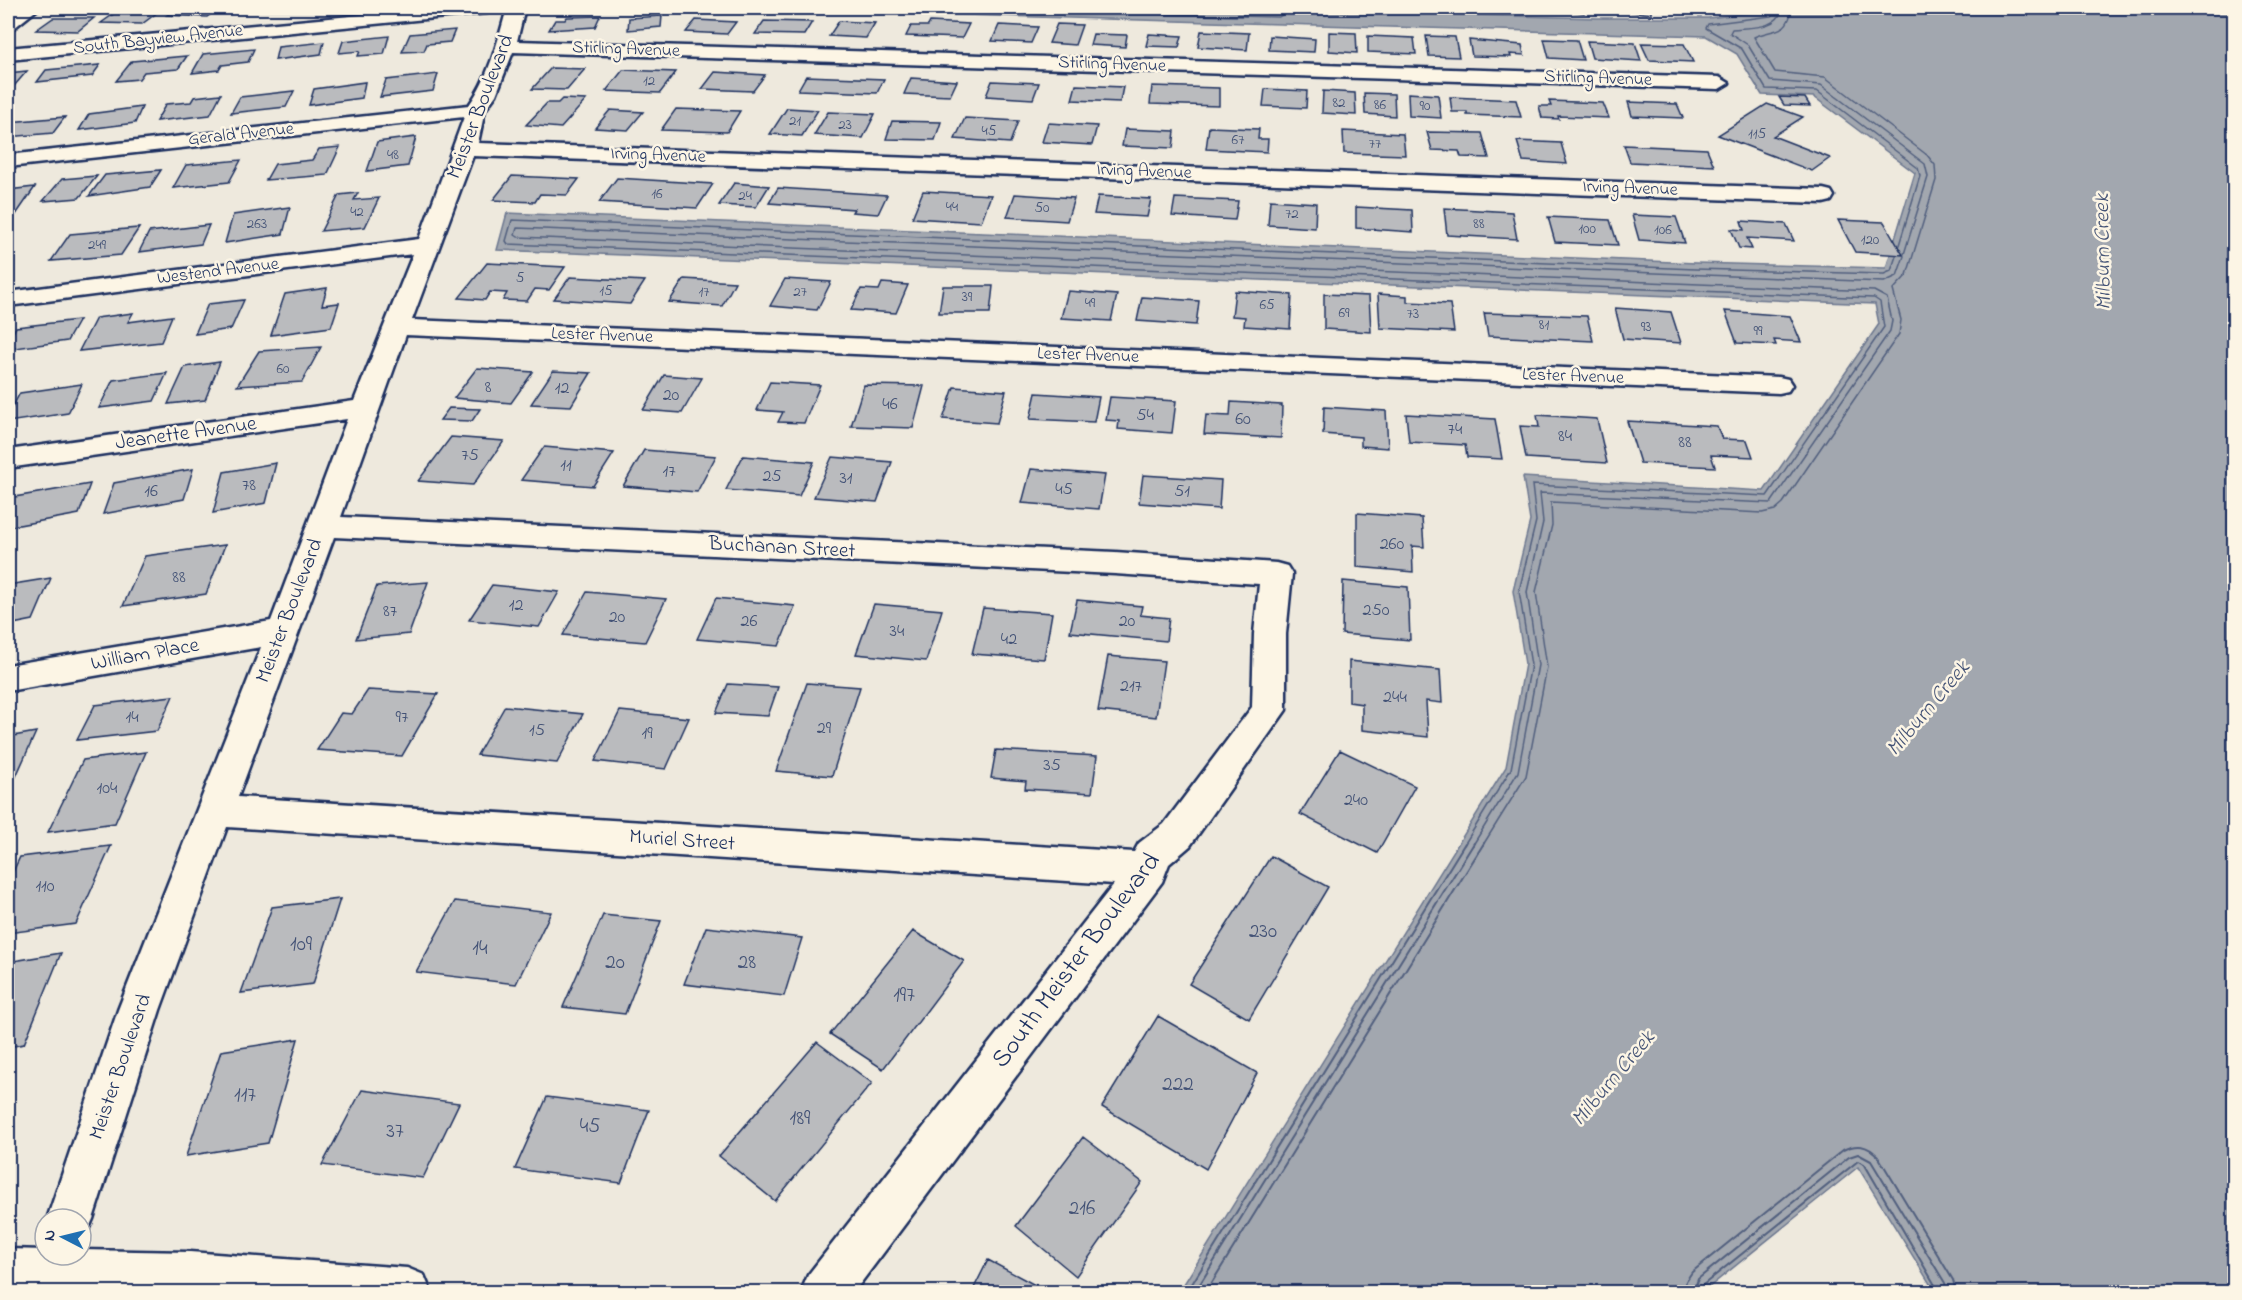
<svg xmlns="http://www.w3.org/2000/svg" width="2242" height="1300" font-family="'Indie Flower',sans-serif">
<rect width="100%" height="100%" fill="#eee9dd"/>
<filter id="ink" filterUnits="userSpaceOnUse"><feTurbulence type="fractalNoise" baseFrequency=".0167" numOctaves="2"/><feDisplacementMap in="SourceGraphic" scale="12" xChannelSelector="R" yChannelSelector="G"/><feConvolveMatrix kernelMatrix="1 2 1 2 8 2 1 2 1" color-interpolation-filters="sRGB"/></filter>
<g filter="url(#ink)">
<!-- water -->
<path fill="#a2a7af" stroke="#6c778f" stroke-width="1.5" d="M863 8H1174L1598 18H1708L1792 8H2234V1292H1935L1858 1167 1703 1292H1179L1506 767 1525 664 1513 591 1530 521 1523 477 1764 491 1879 324 1875 304 497 250 507 213 1696 263 1886 268 1915 173 1814 97 1762 95 1737 54 1706 36 860 12Z"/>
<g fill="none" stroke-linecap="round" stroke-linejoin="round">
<!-- shore-far1 -->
<path stroke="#515f7e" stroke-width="1.5" d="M901 8 1279 17 1282 15 1281 8
M1175 8H1274
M1776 8 1771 16 1708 24 1706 28 1742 49 1766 89 1817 91 1918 168 1920 176 1899 245
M1783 8C1777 30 1751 27 1732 29L1730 33 1748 45 1770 81 1821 85 1925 164 1928 177 1904 254
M1464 845 1511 769 1531 665 1519 591 1536 521 1532 485 1767 496 1884 327 1880 302 1874 298 508 244 506 241 512 220 1695 269 1884 274 1891 271 1896 256
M1473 845 1518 772 1538 665 1527 592 1543 522 1540 493 1771 503 1890 331 1892 321 1887 298 1874 291 518 237 515 235 517 228 1884 282 1897 276 1904 256
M1483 845 1526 776 1547 667 1536 592 1552 525 1551 502 1762 513 1775 510 1783 503 1899 334 1901 320 1893 290 1907 275 1936 180 1935 165 1927 155 1825 77 1775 72 1754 37C1774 28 1788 35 1792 8"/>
<!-- shore -->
<path stroke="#515f7e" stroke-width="2" d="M1187 1292 1465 843
M1195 1292 1474 843
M1206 1292 1484 843
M1684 1292 1686 1281 1692 1272 1843 1150C1857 1143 1867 1145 1878 1156L1953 1280 1956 1292
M1693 1292 1698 1279 1849 1157 1858 1154 1871 1161 1945 1283 1947 1292
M1700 1292 1703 1285 1858 1161 1865 1165 1939 1292"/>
</g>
<!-- building -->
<path fill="#babbbe" stroke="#1b2f5e" stroke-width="1.5" d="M178 8H219L207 17 167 15Z
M1424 8H1462V12L1425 10Z
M1538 8H1584V13Z
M1604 8H1651V14L1604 9Z
M1669 8H1736L1738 10 1674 12Z
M118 11 158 12 142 24 101 23Z
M600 16 595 27 549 30 555 20H565L567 17Z
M662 16 661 27 628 30 629 18Z
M53 18H94L78 31 36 30Z
M696 20 736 22 727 34 686 32Z
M764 21 812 22 804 35 755 34Z
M839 21 875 23 866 38 829 36Z
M930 22 969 24 962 38 906 36 911 26H928Z
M1057 24 1082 25 1075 45 1049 43Z
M999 25 1038 27 1031 43 992 41Z
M455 30 450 42 427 44 424 51 402 52 410 34Z
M1201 31 1249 33 1247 50 1198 47Z
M1329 32 1356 33 1357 53 1329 51Z
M1093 34 1127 35 1125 47 1090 45Z
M1149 34 1182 36 1179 47 1146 46Z
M389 36 384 54 358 56 360 51 339 53 343 41Z
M1270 36 1315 39 1314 52 1269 50Z
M1368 36 1414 38 1416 54 1368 52Z
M1426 36 1455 37 1459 57 1429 56Z
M1544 39 1577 40 1583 60 1549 58Z
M1469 40 1522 45 1524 55 1510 54 1511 57 1472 56Z
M1587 41 1635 43 1641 61 1592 58Z
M324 42 321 54 275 60 278 47Z
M1641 43 1684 44 1693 62 1649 60Z
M254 49 248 62 222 65 219 70 192 73 203 54Z
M187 56 178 69 144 72 139 79 116 81 132 61Z
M100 65 92 76 37 82 46 70Z
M551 68 585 69 567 90 532 89Z
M623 70 676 72 660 93 606 91Z
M27 71 14 86 8 87V73Z
M715 72 765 75 753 91 702 89Z
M438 74 433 91 380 97 386 80Z
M806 76 884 79 877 93 798 90Z
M911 78 957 81 950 96 904 94Z
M992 81 1039 83 1033 99 986 96Z
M365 82 362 98 309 105 314 89Z
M1076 85 1123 87 1120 102 1072 100Z
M1152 86 1219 88V106L1150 104Z
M1265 89 1307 91 1306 108 1263 106Z
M294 91 286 107 231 113 240 97Z
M1323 91 1355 93 1356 115 1322 113Z
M1364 93 1394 94 1395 116 1365 114Z
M1408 93 1438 95 1441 118 1409 116Z
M221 94 210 115 156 121 166 104 191 102 194 97Z
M1450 97 1516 100 1521 117 1467 115V112H1452Z
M1779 97 1805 98 1810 106 1784 105Z
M562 99 586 100 561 128 526 125 547 103H558Z
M1549 101 1603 103 1609 118 1558 116 1559 119 1542 118 1539 106H1551Z
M1628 102 1677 104 1683 118 1632 116Z
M1767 104 1803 117 1773 136 1830 158 1812 171 1718 135Z
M142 107 135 123 79 130 89 114Z
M787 108 818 110 802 136 770 134Z
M676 109 740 111 727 132 661 130Z
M610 110 643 112 628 130 595 128Z
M828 112 875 114 863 138 814 135Z
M65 117 53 133 8 137 9 122Z
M965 118 1018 121 1010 143 955 139Z
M892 121 941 122 935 140 886 139Z
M1048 123 1097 126 1092 145 1042 142Z
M1209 127 1259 129 1258 139H1268L1267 152 1206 149Z
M1125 129 1175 131 1173 148 1122 146Z
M1343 131 1403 134 1405 155 1344 153Z
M1427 132 1482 133 1489 158 1461 157 1459 151 1432 150Z
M416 137 408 166 367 171 377 142Z
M1517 141 1561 143 1567 164 1523 161Z
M1624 145 1707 149 1714 166 1630 162Z
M340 147 327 175 266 180 275 164 312 160 319 149Z
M241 160 229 182 173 188 186 165Z
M161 170 150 187 89 196 105 175Z
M97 176 79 198 43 201 62 179Z
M512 176 579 179 567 195 540 194 535 202 493 200Z
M617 178 713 184 697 208 599 202Z
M734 183 769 186 756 207 719 205Z
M35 187 13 219H8V190Z
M778 188 887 195 878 214 852 212 854 209 769 203Z
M923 191 991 195 981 222 912 218Z
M358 193 354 200 379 198 365 227 321 231 339 195Z
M1015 194 1074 198 1067 221 1007 217Z
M1098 196 1151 199 1147 217 1094 214Z
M1175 198 1238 201 1235 220 1172 216Z
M1270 200 1316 203 1315 228 1268 225Z
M290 207 283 234 225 243 233 215Z
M1356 207 1412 210 1413 232 1356 228Z
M1444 208 1512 212 1517 239 1447 235Z
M1632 215 1676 217 1685 243 1639 240Z
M1548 217 1610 220 1618 245 1555 242Z
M1838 220 1884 222 1903 255 1855 252Z
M1741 221 1786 224 1794 241 1747 238 1752 249 1739 248 1731 229 1744 230Z
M209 225 201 244 139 252 149 232Z
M139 228 121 255 51 261 70 234Z
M487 263 565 267 549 290 535 289 527 301 503 300 507 293 490 292 485 300 459 298Z
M570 277 645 281 630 304 554 299Z
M684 279 735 282 722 306 669 302Z
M785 279 831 282 817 310 770 306Z
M882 283 908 285 896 313 851 310 861 289 879 290Z
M943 286H993L990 313H939Z
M327 288 322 305 339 303 331 327 271 335 285 294Z
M1068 291 1117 295 1111 321 1061 318Z
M1235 291 1292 295 1290 329 1244 326 1245 317 1232 316Z
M1324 294 1369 296 1371 332 1324 329Z
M1378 294 1407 296V302L1450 304 1454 332 1380 328Z
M1142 297 1199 301 1196 325 1137 321Z
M244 300 231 329 195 334 208 304Z
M1615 308 1671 312 1681 343 1623 339Z
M1725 311 1790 316 1801 342 1774 340 1776 345 1737 343Z
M133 313 128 322 172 316 161 342 79 351 96 318Z
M1484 313 1587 316 1593 341 1488 336Z
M79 320 67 341 8 349V342L16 327Z
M321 347 302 382 237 386 259 351Z
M220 362 205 400 168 404 185 367Z
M477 368 533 372 511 403 454 398Z
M553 371 591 373 571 406 531 404Z
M167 373 154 401 99 408 113 380Z
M664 375 702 378 682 413 643 410Z
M770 382 820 385 804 423 778 422 783 412 757 410Z
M82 384 68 413 8 422V415L20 393Z
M864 385 924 386 913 428 851 426Z
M954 387 1006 391 997 423 943 419Z
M1036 393 1099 397 1094 422 1030 419Z
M1110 397 1176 401 1172 433 1118 429 1119 421 1106 420Z
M1231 402 1282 405 1281 438 1204 434 1206 415 1230 416Z
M1324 407 1386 411 1388 448 1361 446V437L1323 434Z
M449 408 480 409 472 421 440 420Z
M1406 414 1495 419 1502 459 1467 457 1465 445 1409 442Z
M1537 415 1597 419 1607 463 1526 458 1520 426 1539 427Z
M1627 421 1717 426 1722 439 1747 440 1753 457 1711 455 1715 467 1640 463Z
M451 437 504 441 473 485 418 481Z
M544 447 614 453 593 486 521 480Z
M644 450 716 456 697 492 623 486Z
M743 456 814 462 799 496 726 490Z
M832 457 892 462 877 502 814 497Z
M276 463 266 503 213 513 224 472Z
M193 469 184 499 103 514 114 483Z
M1031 469 1105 475 1099 509 1022 503Z
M1143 475 1221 480 1219 509 1139 503Z
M90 484 79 514 8 527 9 498Z
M1357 513 1422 518 1424 547 1412 546 1413 572 1357 567Z
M225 545 206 594 123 606 145 556Z
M51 578 33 620 8 625V585Z
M1343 581 1408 587 1410 640 1342 634Z
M428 582 409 634 356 639 377 586Z
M492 585 559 592 539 627 469 620Z
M587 592 666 599 645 642 563 635Z
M716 598 795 606 779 646 697 639Z
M1077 600 1142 606 1140 615 1169 618 1166 641 1070 632Z
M874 604 942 610 926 661 856 654Z
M983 608 1052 613 1044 659 972 654Z
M1108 656 1164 661 1156 717 1098 711Z
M1349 661 1440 670 1442 703 1426 701 1428 737 1362 730V704L1349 702Z
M807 683 860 687 832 776 776 771Z
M728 684 778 687 768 716 716 713Z
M368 690 438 694 402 756 317 750 341 713 352 714Z
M173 696 157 731 77 740 95 705Z
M505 706 583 714 557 763 477 755Z
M620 711 689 718 666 769 595 761Z
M36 732 13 783 8 784V737Z
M996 750 1097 756 1092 793 1025 789 1026 781 991 778Z
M1340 750 1415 786 1377 853 1300 814Z
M146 752 115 823 48 832 83 760Z
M111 846 76 924 8 933V882L20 857Z
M1271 856 1328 887 1249 1019 1189 984Z
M340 899 313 984 241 993 272 907Z
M455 901 551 912 516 984 416 972Z
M603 915 661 921 625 1014 563 1007Z
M706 927 802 938 784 996 684 984Z
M913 931 964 961 883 1069 830 1034Z
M61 953 24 1044 8 1047V962Z
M1158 1016 1257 1073 1206 1169 1102 1107Z
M298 1039 268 1143 186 1156 221 1051Z
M817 1042 872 1083 775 1201 719 1156Z
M362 1090 459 1103 423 1178 322 1165Z
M547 1097 649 1110 621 1183 515 1169Z
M1083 1137 1142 1182 1076 1276 1016 1226Z
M988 1260 1048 1292H972Z"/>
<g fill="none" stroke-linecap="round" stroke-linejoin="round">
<defs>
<path id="minor" d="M19 8H39L14 28 8 29V16Z
M436 8H496L487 13 8 60V48Z
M507 8H525L517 41 1719 77 1729 83 1719 89 513 52 496 95 485 110 478 143 1823 189 1831 191 1834 196 1831 201 1823 203 473 156 412 320 1779 377 1788 379 1792 385 1788 391 1779 393 406 335 341 517 1115 552 1276 563 1287 566 1292 574 1286 634V710L1190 846 1169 864 1162 882 854 1292H801L808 1275 1114 884 227 827 160 1010 93 1219 86 1235 81 1238V1219H47L118 1010 261 647 8 691V665L271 621 347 419 8 468V450L354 401 413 254 8 306V292L419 239 464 117 8 167V155L469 105C489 77 498 41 507 8ZM334 537 1115 574 1259 584 1254 634 1252 707 1164 824 1139 843 1134 852 238 797Z
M8 1249 45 1250V1255H81V1250L190 1252 407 1268 424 1275 431 1292H8Z"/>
</defs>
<!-- minor casing -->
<use href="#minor" stroke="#1b2f5e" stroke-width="5"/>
<!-- minor -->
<use href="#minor" fill="#fcf5e5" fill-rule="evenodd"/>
</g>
</g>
<g text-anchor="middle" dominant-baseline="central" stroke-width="5" stroke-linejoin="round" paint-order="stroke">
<!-- far-number labels -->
<g font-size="15" fill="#435276">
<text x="649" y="81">12</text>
<text x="1339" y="103">82</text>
<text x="1380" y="105">86</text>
<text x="1425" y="106">90</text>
<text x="795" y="121">21</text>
<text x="845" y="125">23</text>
<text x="989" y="131">45</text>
<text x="1757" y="134">115</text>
<text x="1238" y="140">67</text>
<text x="1375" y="144">77</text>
<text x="393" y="155">48</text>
<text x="657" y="194">16</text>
<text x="745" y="196">24</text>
<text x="952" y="207">44</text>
<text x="1042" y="208">50</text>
<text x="357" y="212">42</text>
<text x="1292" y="214">72</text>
<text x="257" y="224">263</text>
<text x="1479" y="224">88</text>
<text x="1587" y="229">100</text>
<text x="1663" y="230">106</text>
<text x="1870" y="240">120</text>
<text x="97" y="245">249</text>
<text x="520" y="278">5</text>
<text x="606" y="291">15</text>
<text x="704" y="292">17</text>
<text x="800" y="292">27</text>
<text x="967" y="297">39</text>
<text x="1090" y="303">49</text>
<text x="1267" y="305">65</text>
<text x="1344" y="313">69</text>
<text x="1413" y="314">73</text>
<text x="1544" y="325">81</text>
<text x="1646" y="327">93</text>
<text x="1758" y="331">99</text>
<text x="283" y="369">60</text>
</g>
<!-- far-street labels -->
<g font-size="18" fill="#1b2f5e" stroke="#fcf5e5">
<text transform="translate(158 40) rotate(-6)">South Bayview Avenue</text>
<text transform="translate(626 50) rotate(2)">Stirling Avenue</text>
<text transform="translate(1112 65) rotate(2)">Stirling Avenue</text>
<text transform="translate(1598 79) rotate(2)">Stirling Avenue</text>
<text transform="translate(241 135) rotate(-6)">Gerald Avenue</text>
<text transform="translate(658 156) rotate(2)">Irving Avenue</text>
<text transform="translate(1144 172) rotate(2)">Irving Avenue</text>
<text transform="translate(1630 189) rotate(2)">Irving Avenue</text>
<text transform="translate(218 272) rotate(-7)">Westend Avenue</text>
<text transform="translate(602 336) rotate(2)">Lester Avenue</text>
<text transform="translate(1088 356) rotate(2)">Lester Avenue</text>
<text transform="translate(1573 377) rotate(2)">Lester Avenue</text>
</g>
<!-- number labels -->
<g font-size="18" fill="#435276">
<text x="488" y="388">8</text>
<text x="562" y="389">12</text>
<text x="671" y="396">20</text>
<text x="890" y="405">46</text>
<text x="1145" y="416">54</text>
<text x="1243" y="420">60</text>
<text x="1455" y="430">74</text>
<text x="1565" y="437">84</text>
<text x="1685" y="443">88</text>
<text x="470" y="456">75</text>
<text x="566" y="466">11</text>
<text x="669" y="472">17</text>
<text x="772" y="477">25</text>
<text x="846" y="479">31</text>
<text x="249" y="486">78</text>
<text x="1064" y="490">45</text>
<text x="151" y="492">16</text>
<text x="1182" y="492">51</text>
<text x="1392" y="545">260</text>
<text x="179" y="578">88</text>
<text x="516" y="606">12</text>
<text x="1376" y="611">250</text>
<text x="390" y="612">87</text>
<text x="617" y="618">20</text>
<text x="749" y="622">26</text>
<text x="1127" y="622">20</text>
<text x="897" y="632">34</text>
<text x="1009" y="640">42</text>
<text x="1131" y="687">217</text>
<text x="1395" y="698">244</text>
<text x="132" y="718">14</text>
<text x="402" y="718">97</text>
<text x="824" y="729">29</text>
<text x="537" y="731">15</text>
<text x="647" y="734">19</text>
<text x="1052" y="766">35</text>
<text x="107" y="789">104</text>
<text x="1356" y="801">240</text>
<text x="45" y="887">110</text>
</g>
<!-- street labels -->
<g font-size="21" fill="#1b2f5e" stroke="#fcf5e5">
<text transform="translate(481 107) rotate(-69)">Meister Boulevard</text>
<text transform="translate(186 434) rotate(-8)">Jeanette Avenue</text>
<text transform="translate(782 548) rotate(3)">Buchanan Street</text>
<text transform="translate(290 611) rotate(-69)">Meister Boulevard</text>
<text transform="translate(145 655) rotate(-10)">William Place</text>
<text transform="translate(682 841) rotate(4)">Muriel Street</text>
<text transform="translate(121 1067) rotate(-71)">Meister Boulevard</text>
</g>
<!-- near-number labels -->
<g font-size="21" fill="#435276">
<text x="1263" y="932">230</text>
<text x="301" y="945">109</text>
<text x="480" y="949">14</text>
<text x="615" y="963">20</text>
<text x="747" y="963">28</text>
<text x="904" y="996">197</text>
<text x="1178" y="1085">222</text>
<text x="245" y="1096">117</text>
<text x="800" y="1119">189</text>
<text x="590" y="1127">45</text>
<text x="395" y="1132">37</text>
<text x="1082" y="1209">216</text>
</g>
<!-- water labels -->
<g font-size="22" font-style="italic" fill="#445376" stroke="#fcf5e5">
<text transform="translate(2104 252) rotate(-91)">Milburn Creek</text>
<text transform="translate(1929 709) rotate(-50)">Milburn Creek</text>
<text transform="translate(1614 1079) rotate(-50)">Milburn Creek</text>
</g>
<!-- near-street labels -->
<g font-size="26" fill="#1b2f5e" stroke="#fcf5e5">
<text transform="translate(1077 961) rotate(-53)">South Meister Boulevard</text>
</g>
</g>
<!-- margin -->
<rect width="2242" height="1300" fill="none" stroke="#fcf5e5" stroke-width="30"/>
<rect x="15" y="15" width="2212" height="1270" fill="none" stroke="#1b2f5e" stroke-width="2" filter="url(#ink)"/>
<!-- north arrow -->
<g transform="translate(63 1237) rotate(277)"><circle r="28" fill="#fcf5e5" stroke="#a2a6af" stroke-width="1.5"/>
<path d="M0-4.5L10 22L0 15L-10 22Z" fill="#1f6fb2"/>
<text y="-9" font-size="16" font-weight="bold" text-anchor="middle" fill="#1b2f5e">N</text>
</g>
</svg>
